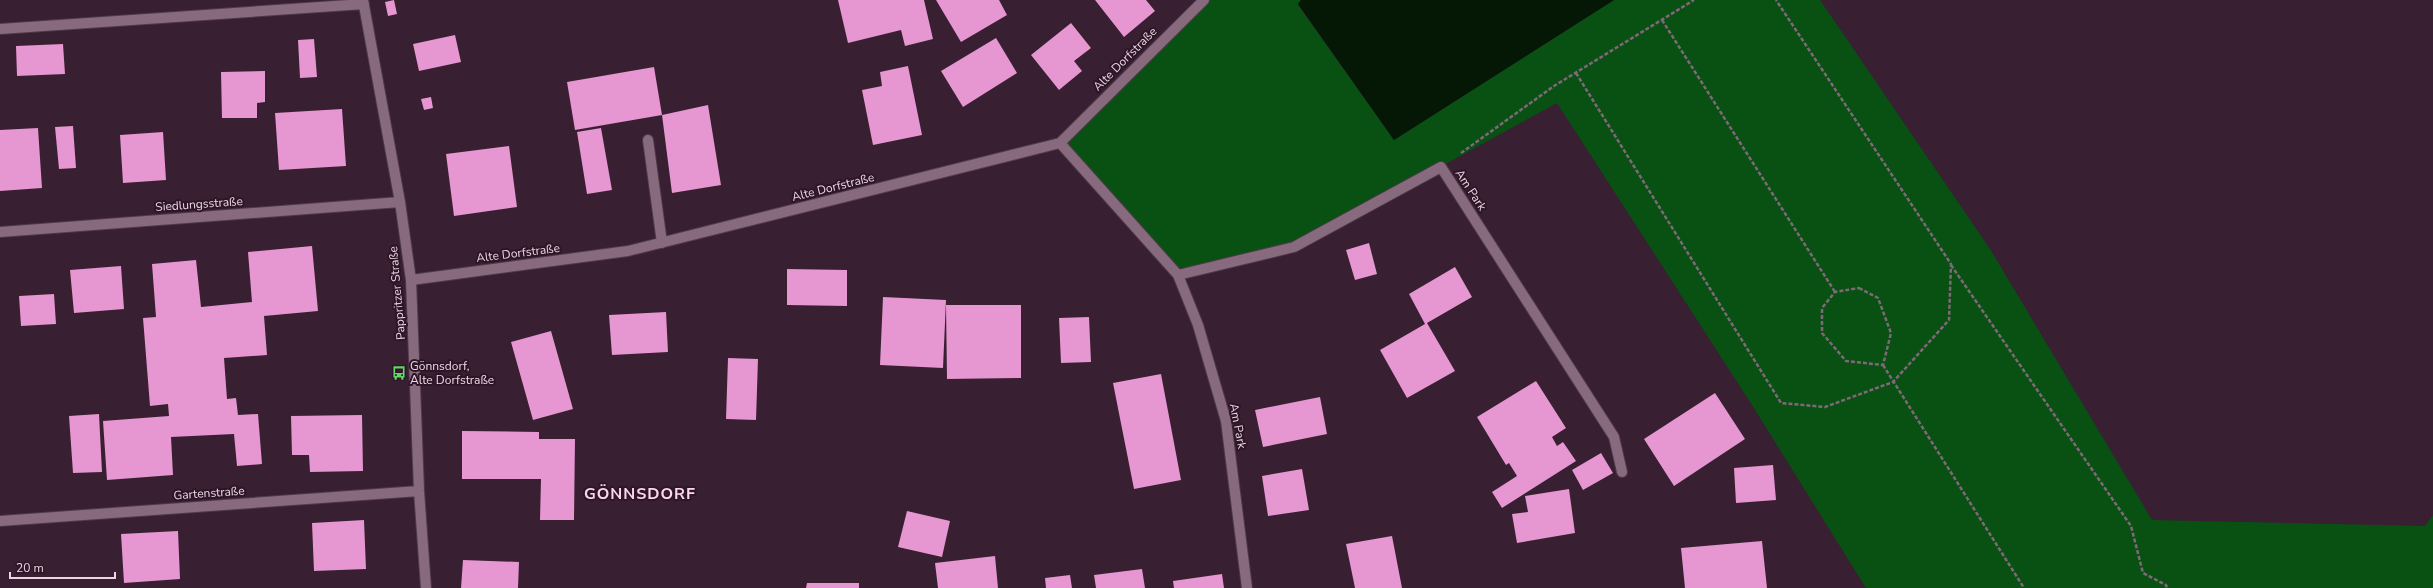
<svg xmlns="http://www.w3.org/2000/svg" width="2433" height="588" font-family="'Nunito Sans',sans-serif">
<rect width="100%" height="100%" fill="#381f32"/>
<!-- green -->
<path fill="#095113" d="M1204 0H1301L1298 5 1394 140 1614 0H1820L1990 249 2152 520 2425 526 2433 515V588H1866L1752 405 1557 103 1294 247 1178 275 1060 143Z"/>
<!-- water -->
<path fill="#041805" d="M1301 0H1614L1394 140 1298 4Z"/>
<!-- building -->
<path fill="#e696d0" d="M394 0 397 14 388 16 385 2Z
M838 0H924L933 39 905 46 901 30 848 43Z
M936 0H999L1007 15 961 42Z
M1095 0H1146L1155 11 1124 37Z
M1071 23 1091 48 1074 61 1082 71 1059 90 1031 55Z
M455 35 461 62 419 71 413 44Z
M996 38 1017 73 963 107 941 71Z
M314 39 317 77 300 78 298 40Z
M63 44 65 74 17 76 16 46Z
M908 66 922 135 873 145 862 90 882 86 880 72Z
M654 67 662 115 575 130 567 82Z
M265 71V102L257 103V118H222L221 72Z
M431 97 433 108 424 110 421 99Z
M708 105 721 185 672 193 662 115Z
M342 109 346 166 279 170 275 113Z
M73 126 76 168 59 169 55 127Z
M38 128 42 188 0 191V130Z
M601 128 612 190 587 194 577 132Z
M163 132 166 180 123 183 120 135Z
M509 146 517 207 454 216 446 154Z
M1369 243 1377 274 1355 280 1346 250Z
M312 246 318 311 264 316 267 355 224 358 227 399 236 398 238 415 258 414 262 464 237 466 234 434 171 437 173 475 107 480 103 421 169 416 168 404 150 406 143 318 156 317 152 264 196 260 201 307 252 302 248 252Z
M121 266 124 309 74 313 70 270Z
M1455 267 1472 297 1427 323 1455 371 1407 398 1380 350 1425 324 1409 294Z
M787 269 847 270V306L787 305Z
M54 294 56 324 21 326 19 296Z
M883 297 946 300 943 368 880 365Z
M946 305H1021V378L947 379Z
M666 312 668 352 612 355 609 315Z
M1089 317 1091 362 1061 363 1059 318Z
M551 331 573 409 533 420 511 342Z
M728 358 758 359 756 420 726 419Z
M1161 374 1181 480 1134 489 1113 383Z
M1536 381 1566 428 1552 437 1557 446 1563 442 1576 461 1502 508 1492 492 1517 476 1509 463 1506 465 1477 417Z
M1715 393 1745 439 1674 486 1644 439Z
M1320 397 1327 434 1263 447 1255 410Z
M99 414 102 472 73 473 69 416Z
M362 415 363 471 310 472 309 455H292L291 416Z
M462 431 539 432V439H575L574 520H540L541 479H462Z
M1601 453 1613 473 1583 490 1572 470Z
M1773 465 1776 500 1736 503 1734 468Z
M1302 469 1309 510 1268 516 1262 476Z
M1569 489 1575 533 1517 543 1512 514 1528 512 1525 496Z
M907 511 950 521 942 557 898 547Z
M364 520 366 569 314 571 312 523Z
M178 531 180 579 124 583 121 534Z
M1392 536 1402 588H1355L1346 544Z
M1762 541 1767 588H1685L1681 548Z
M995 556 998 588H938L935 563Z
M463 560 519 562 518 588H461Z
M1142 569 1145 588H1096L1094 575Z
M1222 574 1224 588H1174L1173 581Z
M1070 575 1072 588H1046L1045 578Z
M807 583H859V588H806Z"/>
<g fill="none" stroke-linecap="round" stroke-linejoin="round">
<defs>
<path id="minor" d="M363 0 400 202 411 280 419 491 426 588
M0 29 364 4
M648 140 662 243
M1060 143 1178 275 1294 247 1441 167 1614 437 1622 472
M0 232 400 202
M1178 275 1198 325 1226 421 1247 588
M411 280 628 251 1060 143 1204 0
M0 521 419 491"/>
</defs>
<!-- minor casing -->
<use href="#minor" stroke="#4f3a4a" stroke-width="12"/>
<!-- path -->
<path stroke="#7f6979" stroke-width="2.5" stroke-dasharray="4 2" stroke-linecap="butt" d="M1662 20 1835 292
M1576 73 1781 403 1825 407 1893 382 1949 320 1951 264 1776 0
M1461 153 1554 86 1694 0
M1951 265 2131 526 2143 573 2166 585 2167 588
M1859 288 1878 298 1891 333 1883 365 1846 361 1822 333V308L1835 292Z
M1883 365 2024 588"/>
<!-- minor -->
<use href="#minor" stroke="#886a7f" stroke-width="10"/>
</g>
<!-- icons -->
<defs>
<symbol id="bus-bare" viewBox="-9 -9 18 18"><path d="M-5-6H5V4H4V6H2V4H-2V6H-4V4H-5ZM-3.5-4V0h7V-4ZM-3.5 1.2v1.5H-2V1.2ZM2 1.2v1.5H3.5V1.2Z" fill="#63d468" stroke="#2e1528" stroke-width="2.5" paint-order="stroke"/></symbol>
</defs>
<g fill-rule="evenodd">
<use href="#bus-bare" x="389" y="363" width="20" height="20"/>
</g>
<g text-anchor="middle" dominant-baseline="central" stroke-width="4" stroke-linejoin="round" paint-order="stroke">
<!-- street labels -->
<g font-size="12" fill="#e9d8e4" stroke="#2e1528">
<text transform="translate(1125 59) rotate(-45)">Alte Dorfstraße</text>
<text transform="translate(833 187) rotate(-14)">Alte Dorfstraße</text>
<text transform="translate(1471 190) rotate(57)">Am Park</text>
<text transform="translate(199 204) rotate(-4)">Siedlungsstraße</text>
<text transform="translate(518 253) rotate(-7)">Alte Dorfstraße</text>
<text transform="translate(397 293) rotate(-95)">Pappritzer Straße</text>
<text transform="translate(1238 426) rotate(79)">Am Park</text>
<text transform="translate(209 493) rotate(-4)">Gartenstraße</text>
</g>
<!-- poi labels -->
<g font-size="12" fill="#e9d8e4" stroke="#2e1528" text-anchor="start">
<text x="410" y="366">Gönnsdorf,<tspan x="410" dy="14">Alte Dorfstraße</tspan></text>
</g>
<!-- district labels -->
<g font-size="16" font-weight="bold" letter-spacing="1" fill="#fad7ef" stroke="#2e1528">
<text x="640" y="494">GÖNNSDORF</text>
</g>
</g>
<!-- scale -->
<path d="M10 572v6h105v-6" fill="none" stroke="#e9d8e4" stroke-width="2"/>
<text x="16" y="572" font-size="12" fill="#e9d8e4" stroke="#2e1528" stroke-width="3" paint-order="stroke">20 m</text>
</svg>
